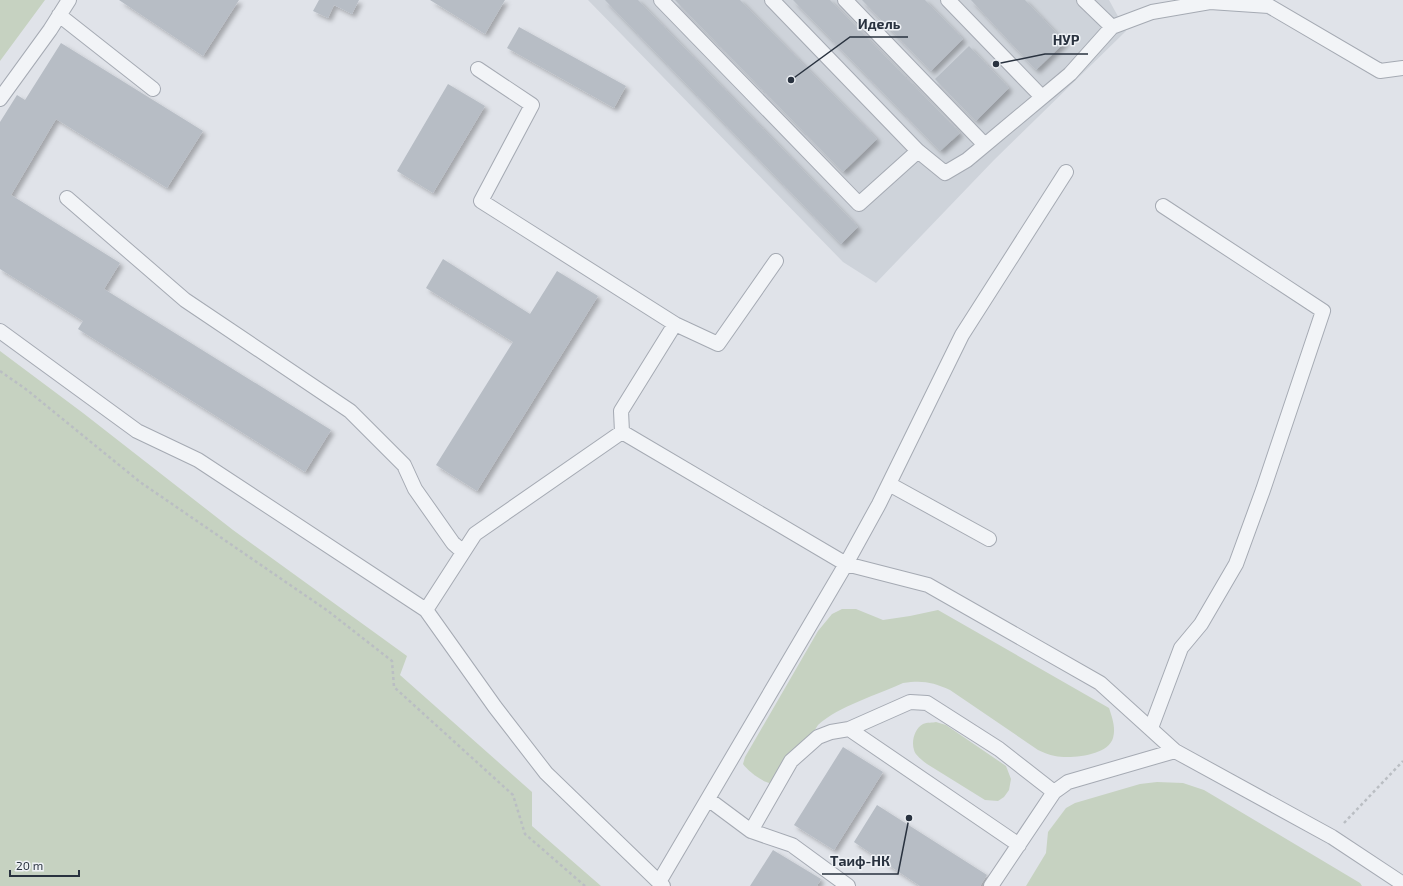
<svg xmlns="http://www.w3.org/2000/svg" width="1403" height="886" font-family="'Exo 2',sans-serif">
<defs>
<filter id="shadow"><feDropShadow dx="3.5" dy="3.5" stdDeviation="2" flood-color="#0004"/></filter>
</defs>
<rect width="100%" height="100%" fill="#e0e3e9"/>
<!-- built -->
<path fill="#ced3da" d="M588 0H1109L1126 31 994 160 876 283 843 262Z"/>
<!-- green -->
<path fill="#c6d2c1" d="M0 0H45L0 61Z
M0 351 83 413 233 530 407 656 400 675 532 792V826L601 886H0Z
M842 609H856L883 620 910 616 938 610 1109 708C1112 717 1116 728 1113 738 1108 756 1070 759 1055 756 1049 755 1043 752 1038 750L950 690C933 682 922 680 903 683 877 695 839 706 818 725L785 777C781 780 775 784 770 783 762 782 747 770 743 764L745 757 818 631 832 614Z
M936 722 946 725 1006 766 1011 779 1009 790 1004 797 998 801 985 800 927 764C923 761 915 755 914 750 911 741 915 728 923 724 927 722 933 723 936 722Z
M1157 782 1183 783 1204 790 1360 883 1362 886H1026L1046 853 1048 832 1066 808 1075 803 1140 784Z"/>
<!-- building -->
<path fill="#b7bdc5" filter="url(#shadow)" d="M119 0H239L203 56Z
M319 0H359L352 14 334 5 328 18 313 11Z
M430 0H505L485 34Z
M605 0H638L858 227 841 244Z
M675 0H740L877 139 843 172Z
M793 0H830L960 133 940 151Z
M862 0H925L963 39 931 71Z
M971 0H1025L1065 42 1036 70Z
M519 27 626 86 614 108 507 48Z
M61 43 203 131 167 188 56 119 11 195 120 263 104 289 331 430 305 472 78 329 83 321 0 269V122L17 95 25 100Z
M969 46 1009 88 976 121 935 79Z
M448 84 485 106 433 193 397 171Z
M443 259 530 314 557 271 598 296 477 491 436 465 513 342 426 288Z
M843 747 883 772 834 850 794 825Z
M877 805 987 875 980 886H920L854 842Z
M773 850 821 879 817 886H750Z"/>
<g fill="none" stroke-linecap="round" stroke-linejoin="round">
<defs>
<path id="lane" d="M661 0 859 204 918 151 772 0
M845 0 985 145
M948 0 1042 97
M1084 0 1112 27
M59 15 153 89
M478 69 532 105 481 201 675 324
M0 99 50 30 69 0
M918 151 945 173 967 160 1070 74 1112 27 1152 12 1210 2 1269 6 1380 71 1403 68
M67 198 185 300 350 411 404 465 415 489 453 543 463 552
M0 331 137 431 198 460 426 610
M622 432 621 411 675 324 718 344 776 261
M889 484 989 539
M1151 728 1181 648 1201 624 1236 564 1263 490 1323 311 1163 206
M849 729 910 702 927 703 999 749 1054 792
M708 799 751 831 791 761 818 737 831 732 849 729 1019 845
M751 831 792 845 848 886
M659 882 846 564 879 504 962 335 1066 172
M663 886 546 773 495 707 426 610 475 534 622 432 846 564 928 585 1100 683 1175 751 1332 837 1403 884
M991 886 1054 792 1068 782 1175 751"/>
</defs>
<!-- lane casing -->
<use href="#lane" stroke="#a5aab3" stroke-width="16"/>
<!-- path -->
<path stroke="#babec3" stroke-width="2.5" stroke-dasharray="3 3" stroke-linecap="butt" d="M0 371 27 390 140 482 328 611 392 661 394 687 513 795 525 834 585 886
M1344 823 1403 761"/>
<!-- lane -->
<use href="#lane" stroke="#f2f4f7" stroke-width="14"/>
</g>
<!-- callouts -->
<path fill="none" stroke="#29323f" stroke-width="1.5" d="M791 80L850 37H908M996 64L1045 54H1088M909 818L898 874H822"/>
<g fill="#29323f" stroke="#eff2f6" stroke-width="1.5">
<circle cx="791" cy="80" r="4"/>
<circle cx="996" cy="64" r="4"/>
<circle cx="909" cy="818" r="4"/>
</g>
<g font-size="14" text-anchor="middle" font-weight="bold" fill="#29323f" stroke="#eff2f6" stroke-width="3" stroke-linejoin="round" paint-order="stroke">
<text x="879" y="29">Идель</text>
<text x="1066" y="45">НУР</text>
<text x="860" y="866">Таиф-НК</text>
</g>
<!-- scale -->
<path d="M10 870v6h69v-6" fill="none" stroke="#29323f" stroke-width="2"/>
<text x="16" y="870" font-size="12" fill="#29323f" stroke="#eff2f6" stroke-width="3" paint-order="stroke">20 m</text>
</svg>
